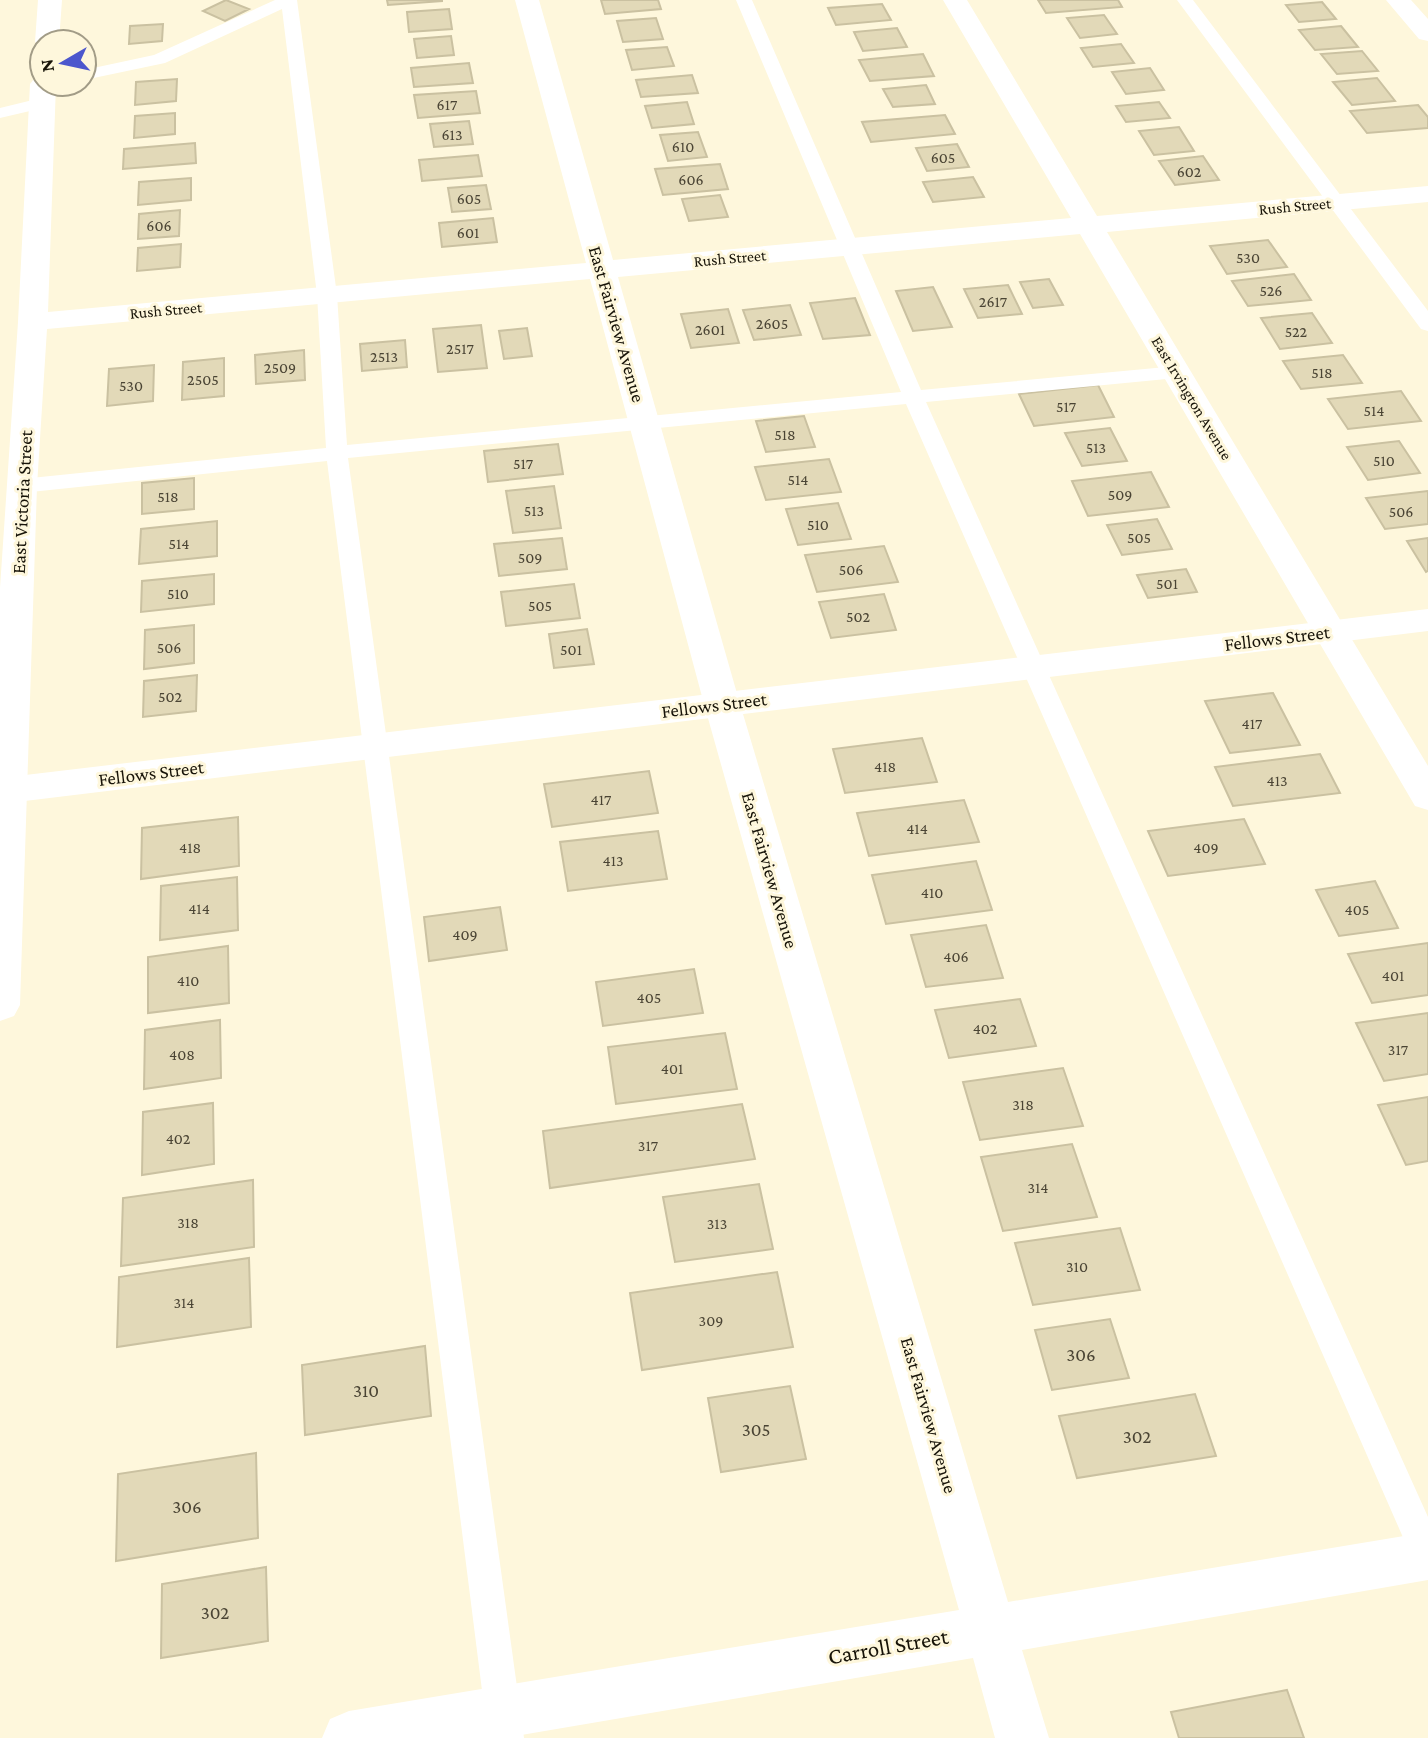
<svg xmlns="http://www.w3.org/2000/svg" width="1428" height="1738" font-family="'Crimson Pro',serif">
<rect width="100%" height="100%" fill="#fef7dc"/>
<!-- building -->
<path fill="#e2d9b8" stroke="#cac1a1" stroke-width="2" d="M226 0 249 9 225 21 203 11Z
M387 0H442V1L388 5Z
M601 0H658L661 9 605 14Z
M1038 0H1118L1122 7 1046 13Z
M1322 2 1336 19 1299 22 1286 5Z
M882 4 891 20 836 25 828 8Z
M449 9 452 29 409 32 407 12Z
M1104 15 1117 34 1080 38 1067 18Z
M656 18 663 39 623 42 617 21Z
M163 24 162 41 129 44 130 26Z
M1341 26 1358 47 1315 50 1299 30Z
M897 28 907 47 863 51 854 32Z
M451 36 454 55 417 58 414 39Z
M1121 44 1134 63 1093 67 1081 48Z
M667 47 674 66 632 70 626 50Z
M1362 51 1378 71 1337 74 1321 54Z
M923 54 934 76 870 81 859 60Z
M469 63 473 83 414 87 411 68Z
M1150 68 1164 90 1126 94 1112 72Z
M692 75 698 93 641 97 636 80Z
M1377 78 1395 101 1352 105 1333 82Z
M177 79 176 101 135 105 136 82Z
M926 85 935 104 893 107 883 89Z
M476 91 480 113 418 118 414 95Z
M687 102 694 124 652 128 645 106Z
M1159 102 1170 118 1126 122 1116 106Z
M1418 105 1428 117V128L1367 133 1350 111Z
M175 113V134L134 138 135 116Z
M945 115 955 134 871 142 862 122Z
M469 121 473 144 434 147 430 124Z
M1179 127 1194 151 1154 155 1139 131Z
M698 132 707 157 668 161 660 135Z
M195 143 196 163 123 169 124 149Z
M957 144 969 167 927 171 916 148Z
M478 155 482 176 422 181 419 160Z
M1203 156 1219 180 1175 185 1159 161Z
M720 164 728 189 663 195 655 169Z
M973 177 984 197 933 202 923 182Z
M191 178V200L138 205 139 182Z
M486 185 491 209 452 212 448 188Z
M720 195 728 217 689 221 682 199Z
M180 210 179 236 138 239 139 214Z
M493 218 497 242 442 247 439 223Z
M1268 240 1287 267 1227 274 1210 246Z
M181 244 180 267 137 271 138 248Z
M1294 274 1311 300 1248 306 1232 281Z
M1049 279 1063 305 1033 308 1020 282Z
M1008 285 1022 314 978 318 964 289Z
M933 287 952 327 913 331 896 291Z
M855 298 870 335 823 339 810 303Z
M790 305 801 335 754 340 743 310Z
M728 309 739 343 691 348 681 314Z
M1312 313 1332 343 1280 349 1261 318Z
M481 325 487 368 438 372 433 329Z
M527 328 532 356 504 359 499 331Z
M405 340 407 367 362 371 360 344Z
M304 350 305 380 256 384 255 355Z
M1343 355 1362 383 1301 389 1283 361Z
M224 358V396L182 400 183 362Z
M154 365 153 401 107 406 109 369Z
M1098 385 1114 417 1034 426 1019 394Z
M1401 391 1421 421 1348 429 1328 399Z
M804 416 815 447 766 452 756 421Z
M1110 428 1127 461 1082 466 1065 433Z
M1399 441 1420 473 1368 480 1347 447Z
M558 444 563 474 488 482 484 451Z
M829 459 841 492 766 500 755 467Z
M1151 472 1169 507 1088 516 1072 481Z
M194 478V509L142 514V483Z
M554 486 561 528 513 533 506 491Z
M1428 491V524L1385 529 1366 498Z
M838 503 851 539 798 545 786 509Z
M1157 519 1172 549 1122 555 1107 525Z
M217 521V556L139 564 141 529Z
M562 538 567 569 499 576 494 544Z
M1428 538V571L1426 572 1407 541Z
M884 546 898 582 817 592 805 555Z
M1186 569 1197 592 1148 598 1137 575Z
M214 574V604L141 612 142 581Z
M574 584 580 618 506 626 501 592Z
M884 594 896 630 831 638 819 602Z
M194 625V663L144 669 145 630Z
M587 629 594 664 554 668 549 634Z
M197 675 196 711 143 717 144 681Z
M1273 693 1300 745 1230 753 1205 701Z
M922 738 937 782 845 793 833 749Z
M1320 754 1340 793 1233 806 1215 767Z
M649 771 658 813 552 827 544 784Z
M964 800 979 842 869 856 857 813Z
M238 817 239 866 141 879 142 828Z
M1244 819 1265 864 1168 876 1148 831Z
M658 831 667 879 568 891 560 842Z
M976 861 992 910 886 924 872 875Z
M237 877 238 930 160 940 161 886Z
M1375 881 1398 928 1339 936 1316 890Z
M500 907 507 950 429 961 424 917Z
M986 925 1003 978 926 987 911 935Z
M1428 943V995L1372 1003 1348 954Z
M228 946 229 1003 148 1013V957Z
M694 969 703 1013 603 1026 596 982Z
M1020 999 1036 1046 949 1058 935 1010Z
M1428 1013V1074L1384 1081 1356 1023Z
M220 1020 221 1078 144 1089 145 1030Z
M725 1033 737 1089 616 1104 608 1047Z
M1063 1068 1083 1126 980 1140 963 1082Z
M1428 1097V1161L1406 1165 1378 1105Z
M213 1103 214 1164 142 1175 143 1112Z
M742 1104 755 1159 550 1188 543 1131Z
M1072 1144 1097 1217 1003 1231 981 1157Z
M253 1180 254 1247 121 1266 123 1198Z
M759 1184 773 1249 675 1262 663 1197Z
M1120 1228 1140 1290 1033 1305 1015 1243Z
M249 1258 251 1327 117 1347 119 1277Z
M777 1272 793 1347 642 1370 630 1293Z
M1110 1319 1129 1378 1052 1390 1035 1330Z
M425 1346 431 1416 305 1435 302 1365Z
M790 1386 806 1459 721 1472 708 1398Z
M1195 1394 1216 1456 1077 1478 1059 1416Z
M256 1453 258 1538 116 1561 118 1474Z
M266 1567 268 1641 161 1658 162 1584Z
M1287 1690 1304 1738H1179L1171 1712Z"/>
<g fill="none" stroke-linecap="round" stroke-linejoin="round">
<!-- service -->
<path fill="#fff" fill-rule="evenodd" d="M275 0H297L337 295 347 445 901 392 736 0H752L921 390 1177 366 1184 368 1187 372 1184 376 1177 378 926 402 1428 1517V1571L1416 1567 906 404 348 458 524 1738H488L327 461 21 493 13 491 10 486 13 481 21 479 326 448 317 295 282 9 165 63 84 80V70L154 55Z
M1177 0H1193L1428 311V331L1421 329Z
M41 98 50 103 47 107 0 118V108Z"/>
<!-- minor -->
<path fill="#fff" fill-rule="evenodd" d="M38 0H62L59 42H42V48L35 42Z
M515 0H539L613 260 1071 218 943 0H967L1097 216 1428 186V202L1107 232 1428 766V810L1415 806 1080 234 618 277 740 704 1008 1602 1428 1532V1580L1022 1650 1049 1738H995L973 1658 504 1738H322L330 1719 349 1711 959 1610 704 704 590 279 47 329 37 486 20 1005 14 1016 0 1021V588L18 322 30 84 34 79 42 77V84H56L48 312 586 263Z
M1386 0H1411L1428 19V41L1419 39Z"/>
<!-- tertiary -->
<path fill="#fff" fill-rule="evenodd" d="M1428 609V631L0 804V778Z"/>
</g>
<g text-anchor="middle" dominant-baseline="central" stroke-width="6" stroke-linejoin="round" paint-order="stroke">
<!-- number labels -->
<g font-size="16" fill="#4a4434">
<text x="447" y="104">617</text>
<text x="452" y="134">613</text>
<text x="683" y="146">610</text>
<text x="943" y="157">605</text>
<text x="1189" y="171">602</text>
<text x="691" y="179">606</text>
<text x="469" y="198">605</text>
<text x="159" y="225">606</text>
<text x="468" y="232">601</text>
<text x="1248" y="257">530</text>
<text x="1271" y="290">526</text>
<text x="993" y="301">2617</text>
<text x="772" y="323">2605</text>
<text x="710" y="329">2601</text>
<text x="1296" y="331">522</text>
<text x="460" y="348">2517</text>
<text x="384" y="356">2513</text>
<text x="280" y="367">2509</text>
<text x="1322" y="372">518</text>
<text x="203" y="379">2505</text>
<text x="131" y="385">530</text>
<text x="1066" y="406">517</text>
<text x="1374" y="410">514</text>
<text x="785" y="434">518</text>
<text x="1096" y="447">513</text>
<text x="1384" y="460">510</text>
<text x="523" y="463">517</text>
<text x="798" y="479">514</text>
<text x="1120" y="494">509</text>
<text x="168" y="496">518</text>
<text x="534" y="510">513</text>
<text x="1401" y="511">506</text>
<text x="818" y="524">510</text>
<text x="1139" y="537">505</text>
<text x="179" y="543">514</text>
<text x="530" y="557">509</text>
<text x="851" y="569">506</text>
<text x="1167" y="583">501</text>
<text x="178" y="593">510</text>
<text x="540" y="605">505</text>
<text x="858" y="616">502</text>
<text x="169" y="647">506</text>
<text x="571" y="649">501</text>
<text x="170" y="696">502</text>
<text x="1252" y="723">417</text>
<text x="885" y="766">418</text>
<text x="1277" y="780">413</text>
<text x="601" y="799">417</text>
<text x="917" y="828">414</text>
<text x="190" y="847">418</text>
<text x="1206" y="847">409</text>
<text x="613" y="860">413</text>
<text x="932" y="892">410</text>
<text x="199" y="908">414</text>
<text x="1357" y="909">405</text>
<text x="465" y="934">409</text>
<text x="956" y="956">406</text>
<text x="1393" y="975">401</text>
<text x="188" y="980">410</text>
<text x="649" y="997">405</text>
<text x="985" y="1028">402</text>
<text x="1398" y="1049">317</text>
<text x="182" y="1054">408</text>
<text x="672" y="1068">401</text>
<text x="1023" y="1104">318</text>
<text x="178" y="1138">402</text>
<text x="648" y="1145">317</text>
<text x="1038" y="1187">314</text>
<text x="188" y="1222">318</text>
<text x="717" y="1223">313</text>
<text x="1077" y="1266">310</text>
<text x="184" y="1302">314</text>
<text x="711" y="1320">309</text>
</g>
<!-- far-street labels -->
<g font-size="16" fill="#171308" stroke="#fef7dc">
<text transform="translate(1295 206) rotate(-5)">Rush Street</text>
<text transform="translate(730 258) rotate(-5)">Rush Street</text>
<text transform="translate(166 310) rotate(-5)">Rush Street</text>
<text transform="translate(1192 398) rotate(59)">East Irvington Avenue</text>
</g>
<!-- street labels -->
<g font-size="19" fill="#171308" stroke="#fef7dc">
<text transform="translate(617 324) rotate(74)">East Fairview Avenue</text>
<text transform="translate(22 502) rotate(-87)">East Victoria Street</text>
<text transform="translate(1277 638) rotate(-7)">Fellows Street</text>
<text transform="translate(714 705) rotate(-7)">Fellows Street</text>
<text transform="translate(151 773) rotate(-7)">Fellows Street</text>
<text transform="translate(770 870) rotate(74)">East Fairview Avenue</text>
<text transform="translate(929 1415) rotate(74)">East Fairview Avenue</text>
</g>
<!-- near-number labels -->
<g font-size="19" fill="#4a4434">
<text x="1081" y="1354">306</text>
<text x="366" y="1390">310</text>
<text x="756" y="1429">305</text>
<text x="1137" y="1436">302</text>
<text x="187" y="1506">306</text>
<text x="215" y="1612">302</text>
</g>
<!-- near-street labels -->
<g font-size="23" fill="#171308" stroke="#fef7dc">
<text transform="translate(888 1646) rotate(-10)">Carroll Street</text>
</g>
</g>
<!-- north arrow -->
<g transform="translate(63 63) rotate(261)"><circle r="33" fill="#fef7dc" stroke="#a29c87" stroke-width="2"/>
<path d="M0-5L12 26L0 18L-12 26Z" fill="#4c57cd"/>
<text y="-10" font-size="19" font-weight="bold" text-anchor="middle" fill="#171308">N</text>
</g>
</svg>
